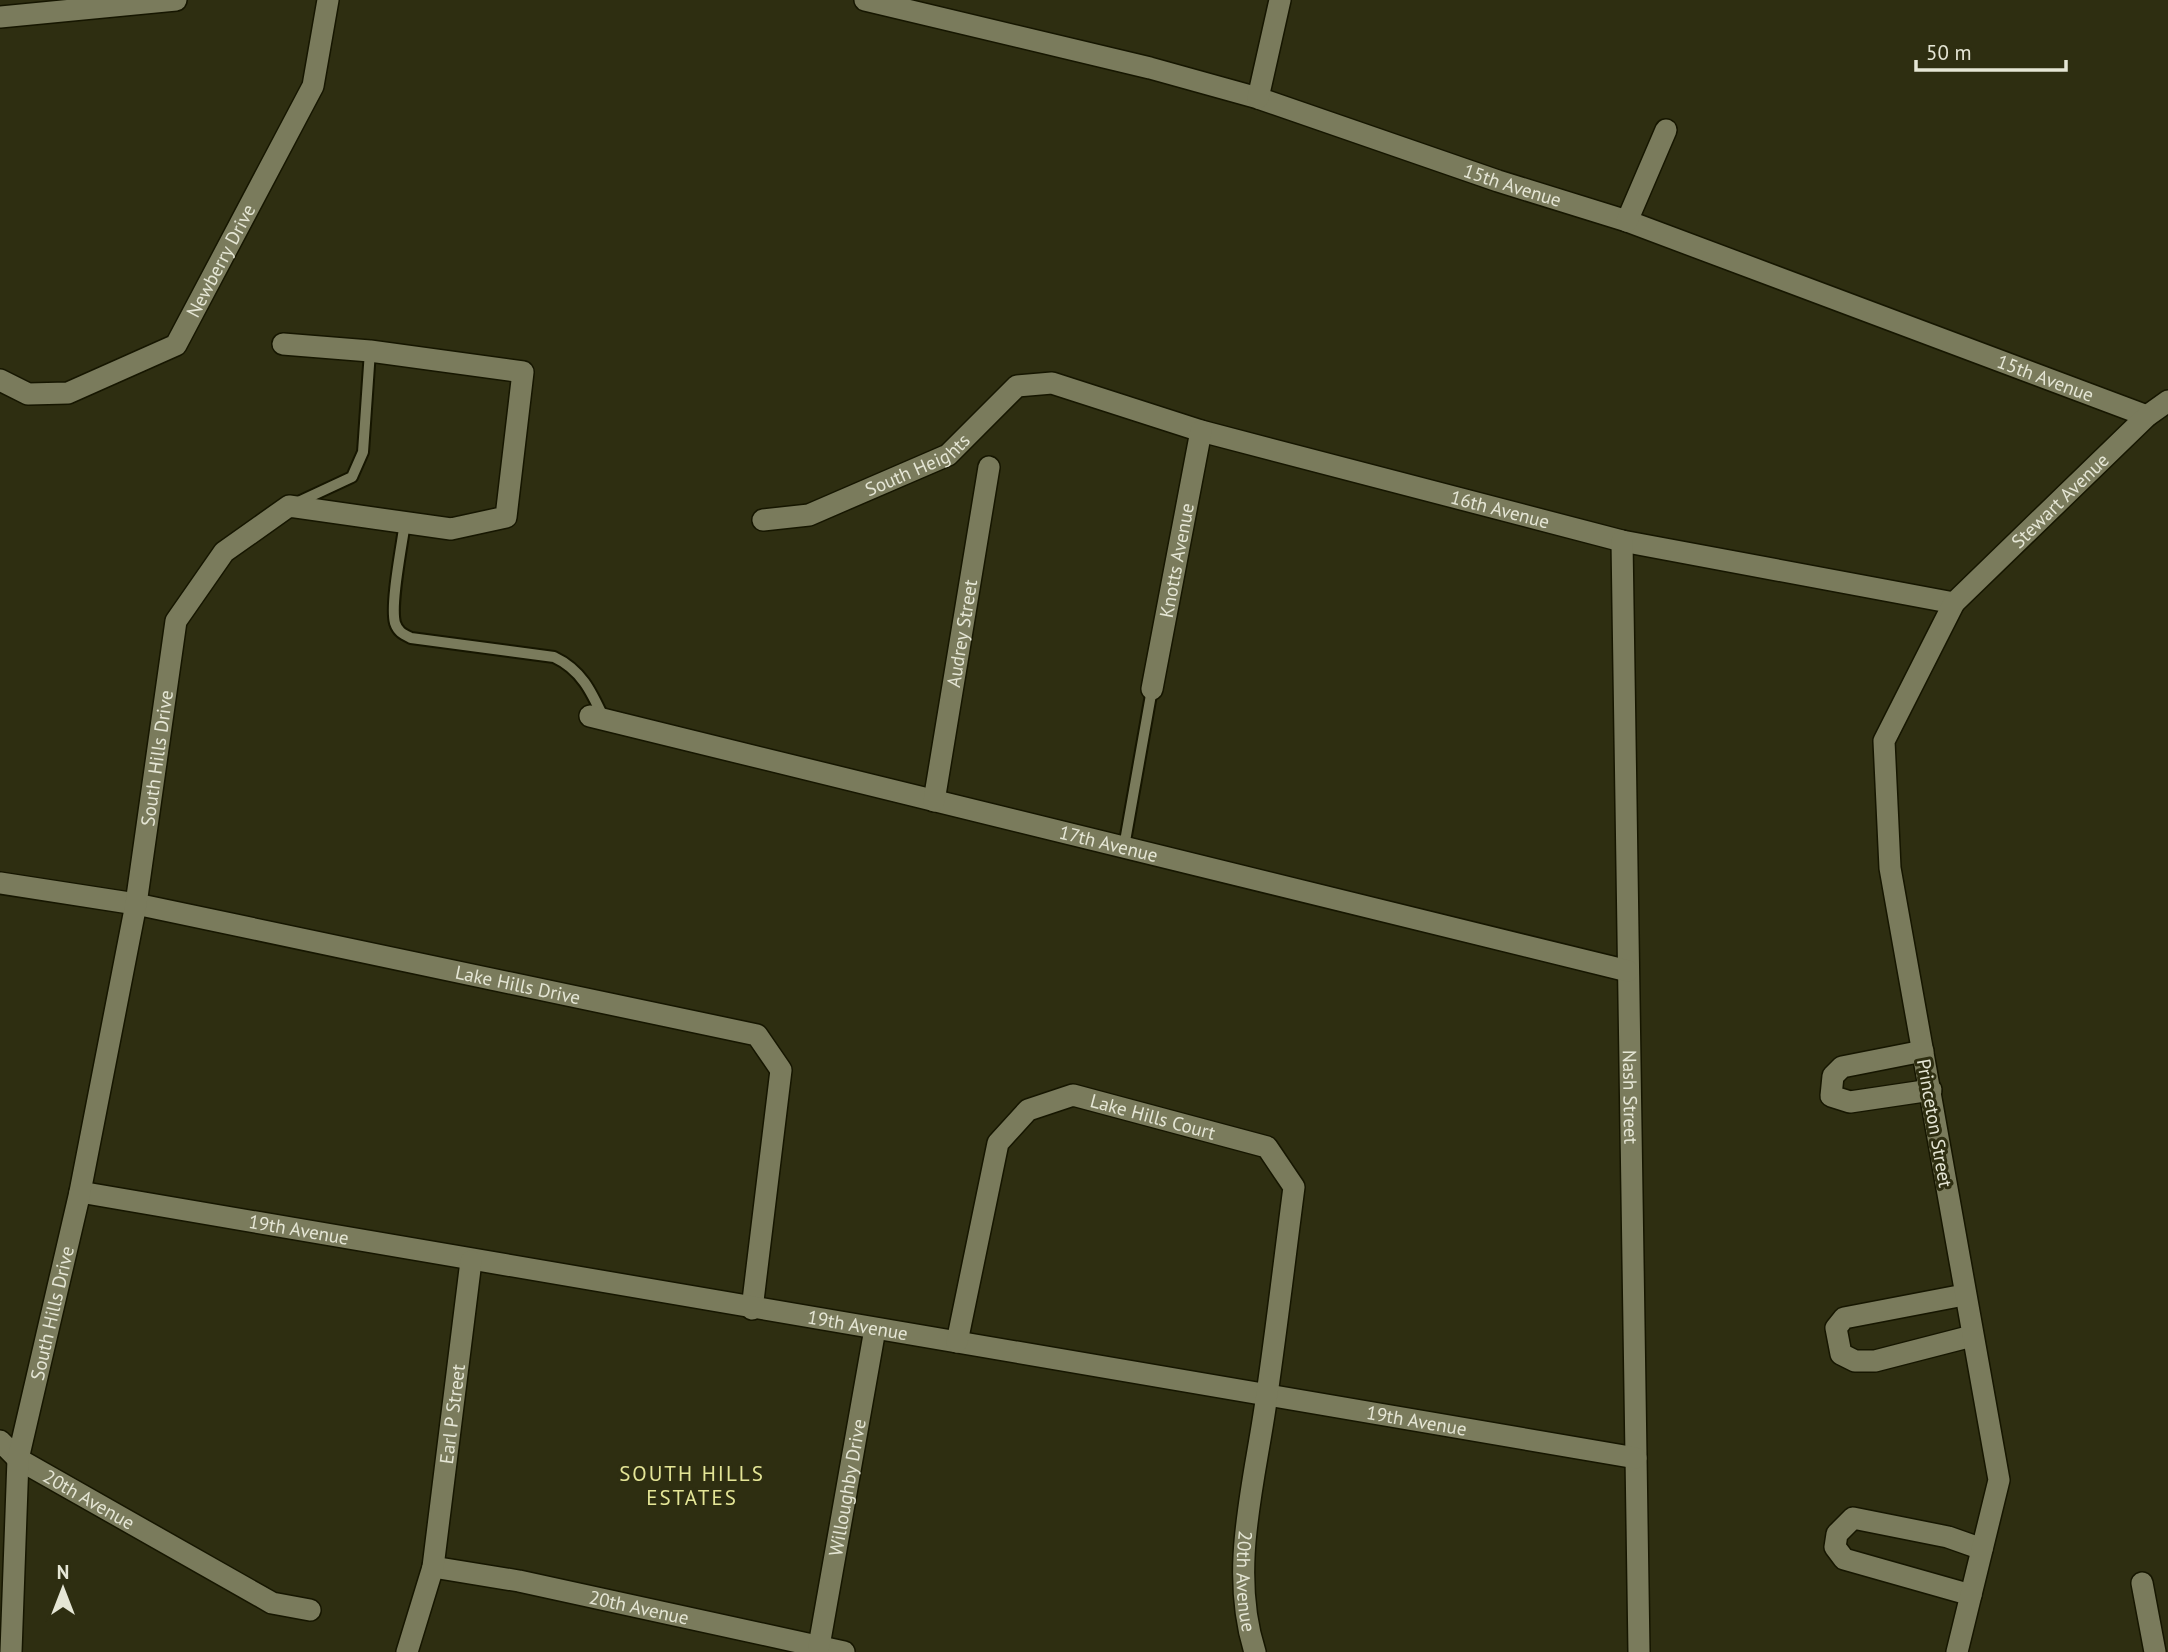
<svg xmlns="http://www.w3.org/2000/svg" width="2168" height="1652" font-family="'PT Sans',sans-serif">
<rect width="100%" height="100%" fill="#2e2e11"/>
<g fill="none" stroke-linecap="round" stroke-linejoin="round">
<defs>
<path id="lane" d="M294 504 352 477 363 452 370 351
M405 522C402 545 390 604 395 623 398 632 403 634 411 638L554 657C582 670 592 693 604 719
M1124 847 1152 689"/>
<g id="street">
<path id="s1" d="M865 0 1150 68 1258 98 1498 181 1627 221 2147 416"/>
<path d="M0 17 176 0"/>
<path d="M1258 98 1280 0"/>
<path d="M1627 221 1666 130"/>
<path id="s2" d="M0 380 28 394 68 393 176 345 313 86 328 0"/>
<path id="s3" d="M763 520 809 515 948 455 1017 386 1052 383 1201 431 1622 541 1954 603"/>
<path id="s4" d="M1622 541 1639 1652"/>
<path id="s5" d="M1152 689 1201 431"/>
<path id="s6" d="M590 716 1628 971"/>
<path id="s7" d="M934 801 989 467"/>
<path id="s8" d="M0 883 136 904 757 1035 781 1070 752 1309"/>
<path d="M1923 1051 1842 1067 1833 1076 1831 1096 1850 1102 1931 1090"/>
<path id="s9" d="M80 1192 1636 1458"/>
<path d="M1964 1295 1844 1318 1836 1328 1841 1354 1855 1361H1875L1972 1336"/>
<path id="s10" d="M957 1342 998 1143 1028 1110 1073 1095 1267 1147 1294 1187C1285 1256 1277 1325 1267 1394 1256 1479 1228 1568 1255 1652"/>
<path id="s11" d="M0 1441 18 1459 272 1603 310 1610"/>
<path id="s12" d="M433 1567 519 1581 844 1652"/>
<path d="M2142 1583 2155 1652"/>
<path d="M1971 1595 1844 1559 1835 1547 1837 1534 1853 1518 1948 1537 1982 1549"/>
<path id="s13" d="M819 1646 875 1329"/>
<path id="s14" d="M11 1652 18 1459 80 1192 136 904 176 621 224 552 289 506 451 529 506 517 523 372 370 351 283 344"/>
<path id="s15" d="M407 1652 433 1567 471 1261"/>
<path id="s16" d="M1957 1652 1999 1480 1890 868 1884 741 1954 603 2147 416 2168 401"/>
</g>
</defs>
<!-- lane casing -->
<use href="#lane" stroke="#161600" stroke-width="14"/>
<!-- street casing -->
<use href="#street" stroke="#161600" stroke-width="24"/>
<!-- lane -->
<use href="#lane" stroke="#7a7b5c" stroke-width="10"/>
<!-- street -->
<use href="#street" stroke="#7a7b5c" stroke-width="21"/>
</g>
<g text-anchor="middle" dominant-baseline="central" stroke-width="6" stroke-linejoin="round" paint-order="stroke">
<!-- street labels -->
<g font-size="19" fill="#e5e6d5" stroke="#2e2e11">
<text stroke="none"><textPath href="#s1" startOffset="674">15th Avenue</textPath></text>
<text stroke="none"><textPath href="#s2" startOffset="285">Newberry Drive</textPath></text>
<text stroke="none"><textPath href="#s1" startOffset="1241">15th Avenue</textPath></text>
<text stroke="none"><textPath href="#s3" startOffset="166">South Heights</textPath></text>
<text stroke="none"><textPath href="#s16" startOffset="1228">Stewart Avenue</textPath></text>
<text stroke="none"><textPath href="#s3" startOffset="796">16th Avenue</textPath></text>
<text stroke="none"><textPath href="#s5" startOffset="131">Knotts Avenue</textPath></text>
<text stroke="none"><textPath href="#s7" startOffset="170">Audrey Street</textPath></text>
<text stroke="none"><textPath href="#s14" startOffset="908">South Hills Drive</textPath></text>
<text stroke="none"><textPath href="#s6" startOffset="534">17th Avenue</textPath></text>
<text stroke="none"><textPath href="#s8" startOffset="528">Lake Hills Drive</textPath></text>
<text stroke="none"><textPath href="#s4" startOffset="556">Nash Street</textPath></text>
<text stroke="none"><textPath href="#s10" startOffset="378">Lake Hills Court</textPath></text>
<text transform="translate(1935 1123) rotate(80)">Princeton Street</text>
<text stroke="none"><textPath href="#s9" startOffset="222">19th Avenue</textPath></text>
<text stroke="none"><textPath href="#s14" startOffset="343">South Hills Drive</textPath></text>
<text stroke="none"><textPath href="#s9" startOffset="789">19th Avenue</textPath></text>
<text stroke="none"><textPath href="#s15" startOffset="243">Earl P Street</textPath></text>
<text stroke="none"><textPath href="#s9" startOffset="1356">19th Avenue</textPath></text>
<text stroke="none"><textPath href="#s13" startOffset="161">Willoughby Drive</textPath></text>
<text stroke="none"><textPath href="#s11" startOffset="107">20th Avenue</textPath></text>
<text stroke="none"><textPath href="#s10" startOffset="942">20th Avenue</textPath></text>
<text stroke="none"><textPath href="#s12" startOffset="210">20th Avenue</textPath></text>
</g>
<!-- neighbourhood labels -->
<g font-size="21" letter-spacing="2" fill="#e5e697" stroke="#2e2e11">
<text x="692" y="1473">SOUTH HILLS<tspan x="692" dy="24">ESTATES</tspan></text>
</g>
</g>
<!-- north arrow -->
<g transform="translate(63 1589)" stroke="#2e2e11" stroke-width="5" paint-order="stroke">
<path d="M0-5L12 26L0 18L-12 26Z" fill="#e5e6d5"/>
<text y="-10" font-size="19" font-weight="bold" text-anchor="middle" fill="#e5e6d5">N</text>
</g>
<!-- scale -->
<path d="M1916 60v10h150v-10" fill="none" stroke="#e5e6d5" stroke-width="3.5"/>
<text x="1926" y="60" font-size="21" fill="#e5e6d5" stroke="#2e2e11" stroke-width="5" paint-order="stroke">50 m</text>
</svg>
